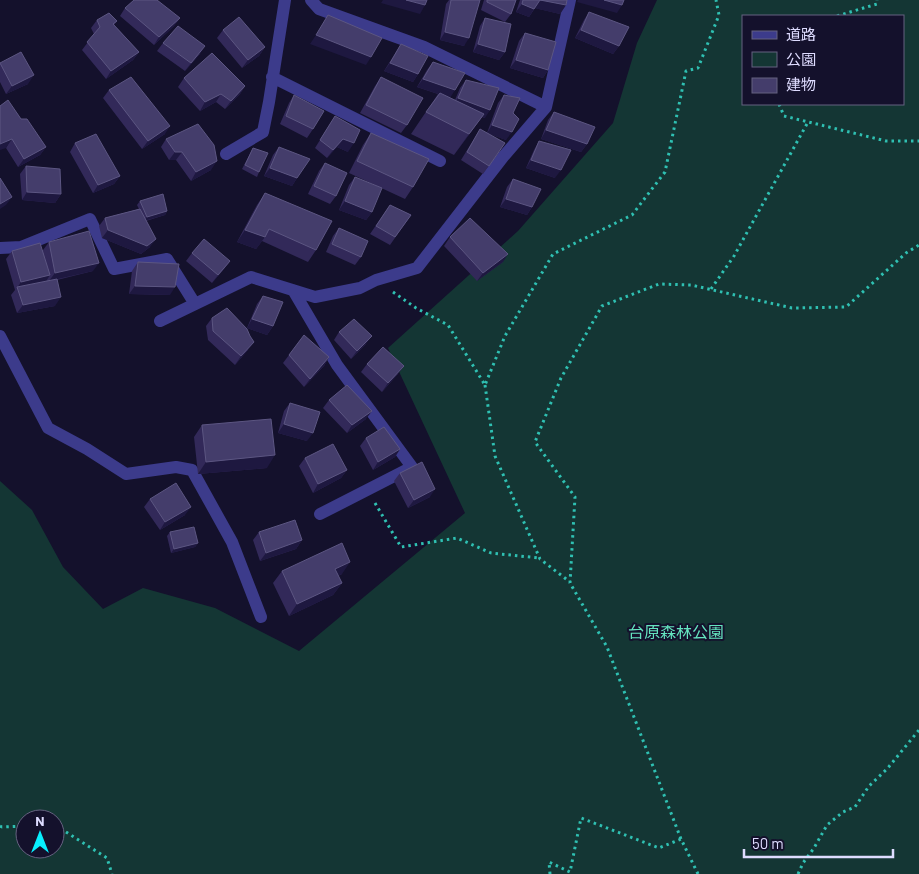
<svg xmlns="http://www.w3.org/2000/svg" width="919" height="874" font-family="Barlow,'Noto Sans JP',sans-serif">
<rect width="100%" height="100%" fill="#14112c"/>
<!-- green -->
<path fill="#143634" fill-rule="evenodd" d="M657 0H919V874H0V481L32 510 63 567 103 609 143 588 215 608 299 651 465 513 388 348 518 231 613 123 637 43ZM743 16H903V104H743ZM25 819H55V849H25Z"/>
<g fill="none" stroke-linecap="round" stroke-linejoin="round">
<!-- path -->
<path stroke="#2fc0b2" stroke-width="3" stroke-dasharray="2.5 4" stroke-linecap="butt" d="M837 16 877 4V0
M779 104 784 116 886 141H919
M711 289 734 256 808 122
M393 292 416 308 448 325 485 385 505 336 553 254 632 215 665 172 686 71 698 68 719 15 716 0
M485 385 495 456 540 559 570 582
M375 503 401 547 457 538 491 553 539 558
M55 825 107 858 112 874
M0 826 2 827 25 826
M550 874 549 862 570 872 581 818 659 848 681 839
M698 874 681 839 607 647 570 583 575 497 535 442 561 378 602 306 659 284 691 285 792 308 846 307 906 253 919 245
M798 874 803 863 814 848 827 825 843 812 855 807 869 786 887 769 919 730"/>
<!-- minor -->
<path stroke="#3c3b8b" stroke-width="12" d="M311 0 319 9 424 47 546 107
M272 77 440 161
M226 154 263 132 269 102 285 0
M0 248 21 247 90 219 114 269 167 259 195 304
M293 290 337 365 412 467 320 514
M160 321 251 277 315 297 360 288 376 280 417 268 503 157 546 107 570 0
M0 336 48 428 87 449 126 474 176 467 192 470 232 542 261 617"/>
</g>
<!-- wall -->
<path fill="#322959" d="M449 0H480L464 46 440 40 446 4Z
M484 0H516L511 14 505 22 481 10Z
M520 0H567L566 5 560 14 535 8 529 17 516 12Z
M125 8 180 18 174 26 154 45 120 16Z
M589 12 619 46 613 54 575 38 584 20Z
M485 18 505 52 499 60 473 52 480 26Z
M97 20 117 21 114 25 139 52 133 60 106 79 82 50 94 34 91 28Z
M223 30 265 47 259 56 242 68 217 38Z
M525 33 548 70 543 78 510 68 519 41Z
M163 43 200 54 185 71 157 51Z
M401 44 418 74 413 82 384 71Z
M433 62 450 98 455 100 460 88 466 80 485 118 482 117 454 155 411 134 438 94 417 87 427 70Z
M0 63 28 84 6 94 0 82Z
M381 77 407 125 401 133 360 113 375 86Z
M184 78 245 86 240 94 225 109 216 102 200 111 178 87Z
M109 90 165 134 142 149 103 98Z
M294 95 313 129 307 138 280 124 289 103Z
M504 95 513 113 506 140 487 133 505 143 483 174 461 160 480 129 487 133 498 103Z
M554 112 587 144 581 152 541 139 548 120Z
M335 116 348 152 337 147 327 158 315 148Z
M21 119 46 147 40 155 18 167 6 148Z
M371 133 413 187 405 199 349 173 363 145Z
M166 139 211 170 191 181 176 160H169L161 147Z
M539 141 555 178 526 168 534 150Z
M75 143 120 176 114 184 93 193 70 152Z
M279 147 297 178 292 186 264 176 273 155Z
M253 148 259 172 257 177 242 169Z
M325 163 336 196 330 204 308 194 319 171Z
M26 166 61 194 55 203 22 200 20 174Z
M355 177 372 212 366 220 339 210 349 185Z
M513 179 532 207 527 215 500 207 507 187Z
M265 193 316 250 308 262 262 241 256 249 237 242 257 205Z
M140 201 167 211 165 215 146 221 150 247 141 254 102 238 99 226 105 218 139 209 137 205Z
M390 205 411 215 390 245 370 234Z
M339 228 361 257 355 265 326 252 333 236Z
M450 237 503 262 477 281 444 246Z
M49 242 93 271 57 280 55 306 17 313 11 295 15 290 6 259 12 251 43 250Z
M192 253 230 261 224 269 212 283 186 261Z
M138 262 170 295 129 294 132 271Z
M263 296 273 326 267 335 247 328 257 304Z
M212 318 250 336 248 350 235 365 208 340 206 326Z
M339 332 366 344 351 359 334 340Z
M289 355 329 357 324 366 304 387 283 363Z
M367 364 398 374 382 392 361 372Z
M329 400 366 419 347 433 323 408Z
M290 403 307 441 278 433 284 411Z
M202 425 267 468 198 474 194 437Z
M366 438 400 449 395 457 373 470 360 446Z
M305 458 347 470 341 478 313 493 299 466Z
M400 473 430 497 408 508 394 481Z
M150 499 185 515 160 530 144 507Z
M170 532 198 543 195 547 171 553 167 536Z
M259 532 302 540 296 549 260 561 253 540Z
M282 571 342 574 338 576 342 583 333 595 289 616 273 583Z"/>
<!-- shaded-wall -->
<path fill="#1e1840" d="M383 0H406L425 5 420 14 381 3Z
M540 0 566 5 560 14 534 8Z
M578 0H604L622 5 617 13 577 2Z
M522 4 534 9 529 17 516 12Z
M180 18 174 26 154 45 159 37Z
M581 30 619 46 613 54 575 38Z
M445 32 469 38 464 46 440 40Z
M316 35 371 57 366 65 310 44Z
M478 44 505 52 499 60 473 52Z
M205 46 200 54 185 71 191 63Z
M265 47 259 56 242 68 248 60Z
M139 52 133 60 106 79 111 71Z
M516 60 548 70 543 78 510 68Z
M390 63 418 74 413 82 384 71Z
M34 75 28 84 6 94 12 86Z
M423 79 455 90 450 98 417 87Z
M245 86 240 94 225 109 231 101Z
M221 94 216 102 200 111 205 102Z
M458 98 490 110 485 118 482 117 454 155 469 134 452 106Z
M492 125 512 132 506 140 487 133Z
M170 126 165 134 142 149 148 141Z
M546 130 587 144 581 152 541 139Z
M12 139 6 148 0 150V144Z
M343 139 354 143 348 152 337 147 327 158 333 150Z
M46 147 40 155 18 167 24 159Z
M175 152H182L176 160H169Z
M531 160 561 170 555 178 526 168Z
M217 161 211 170 191 181 196 172Z
M270 168 297 178 292 186 264 176Z
M120 176 114 184 93 193 98 185Z
M27 192 61 194 55 203 22 200Z
M12 197 6 205 0 209V204Z
M506 199 532 207 527 215 500 207Z
M345 201 372 212 366 220 339 210Z
M167 211 165 215 144 221 147 217Z
M108 230 156 239 150 247 141 254 102 238Z
M245 230 265 237 256 249 237 242Z
M508 254 503 262 477 281 483 273Z
M230 261 224 269 212 283 218 275Z
M99 263 93 271 49 281 55 273Z
M50 275 45 283 17 288 21 282Z
M135 286 175 287 170 295 129 294Z
M61 297 55 306 17 313 23 305Z
M252 319 273 326 267 335 247 328Z
M372 336 366 344 351 359 357 351Z
M254 342 248 350 235 365 241 356Z
M329 357 324 366 304 387 310 379Z
M404 366 398 374 382 392 388 383Z
M372 411 366 419 347 433 352 425Z
M284 424 313 433 307 441 278 433Z
M400 449 395 457 373 470 378 462Z
M275 455 267 468 198 474 206 462Z
M347 470 341 478 313 493 318 484Z
M435 489 430 497 408 508 414 500Z
M191 507 185 515 160 530 165 522Z
M302 540 296 549 260 561 266 553Z
M198 543 195 547 171 553 174 549Z
M350 562 342 574 327 581 335 569Z
M342 583 333 595 289 616 297 604Z"/>
<!-- building -->
<path fill="#443d6b" stroke="#5c5682" d="M134 0H157L180 18 159 37 125 8Z
M406 0H427L425 5Z
M451 0H480L469 38 445 32Z
M487 0H516L511 14 487 2Z
M523 0H567L566 5 540 0 534 9 522 4Z
M604 0H624L622 5Z
M589 12 629 27 619 46 581 30Z
M109 13 117 21 113 24 139 52 111 71 87 42 100 27 97 20Z
M328 15 382 38 371 57 316 35Z
M239 17 265 47 248 60 223 30Z
M485 18 511 24 505 52 478 44Z
M178 26 205 46 191 63 163 43Z
M525 33 556 42 548 70 516 60Z
M401 44 428 56 418 74 390 63Z
M21 52 34 75 12 86 0 63Z
M212 53 245 86 231 101 221 94 205 102 184 78Z
M433 62 465 73 455 90 423 79Z
M131 77 170 126 148 141 109 90Z
M381 77 423 98 407 125 366 105Z
M466 80 499 88 490 110 458 98Z
M440 93 484 114 469 134 426 112Z
M294 95 324 111 313 129 286 116Z
M504 95 520 98 513 113 519 119 512 132 492 125Z
M8 100 21 119H27L46 147 24 159 12 139 0 144V106Z
M554 112 595 127 587 144 546 130Z
M335 116 360 130 354 143 343 139 333 150 320 140Z
M198 124 214 145 217 161 196 172 182 152H175L166 139Z
M480 129 505 143 489 166 467 152Z
M371 133 429 159 413 187 357 161Z
M96 134 120 176 98 185 75 143Z
M539 141 571 150 561 170 531 160Z
M279 147 310 159 297 178 270 168Z
M253 148 268 153 259 172 245 165Z
M325 163 347 173 336 196 314 186Z
M26 166 60 169 61 194 27 192Z
M355 177 382 188 372 212 345 201Z
M0 178 12 197 0 204Z
M513 179 541 189 532 207 506 199Z
M265 193 332 221 316 250 269 229 265 237 245 230Z
M163 194 167 211 147 217 140 201Z
M390 205 411 215 395 237 376 226Z
M140 209 156 239 147 246 108 230 105 218Z
M470 218 508 254 483 273 450 237Z
M339 228 368 241 361 257 332 244Z
M89 231 99 263 55 273 49 242Z
M204 239 230 261 218 275 192 253Z
M40 243 50 275 21 282 12 251Z
M138 262 179 264 175 287 135 286Z
M57 279 61 297 23 305 17 287Z
M263 296 283 302 273 326 252 319Z
M227 308 247 329 250 336 254 342 241 356 213 331 212 318Z
M354 319 372 336 357 351 339 332Z
M304 335 329 357 310 379 289 355Z
M383 347 404 366 388 383 367 364Z
M347 385 372 411 352 425 329 400Z
M290 403 320 412 313 433 284 424Z
M271 419 275 455 206 462 202 425Z
M384 427 400 449 378 462 366 438Z
M333 444 347 470 318 484 305 458Z
M422 462 435 489 414 500 400 473Z
M176 483 191 507 165 522 150 499Z
M295 520 302 540 266 553 259 532Z
M194 527 198 543 174 549 170 532Z
M342 543 350 562 335 569 342 583 297 604 282 571Z"/>
<g text-anchor="middle" dominant-baseline="central" stroke-width="4" stroke-linejoin="round" paint-order="stroke">
<!-- park labels -->
<g font-size="16" fill="#64e3bf" stroke="#14112c">
<text x="676" y="631">台原森林公園</text>
</g>
</g>
<!-- legend -->
<rect x="742" y="15" width="162" height="90" fill="#14112c" stroke="#656280"/>
<rect x="752" y="31" width="25" height="8" fill="#3c3b8b" stroke="#656280"/>
<text x="786" y="40" font-size="15" fill="#dedcff">道路</text>
<rect x="752" y="52" width="25" height="15" fill="#143634" stroke="#656280"/>
<text x="786" y="65" font-size="15" fill="#dedcff">公園</text>
<rect x="752" y="78" width="25" height="15" fill="#443d6b" stroke="#656280"/>
<text x="786" y="90" font-size="15" fill="#dedcff">建物</text>
<!-- north arrow -->
<g transform="translate(40 834)"><circle r="24" fill="#14112c" stroke="#656280"/>
<path d="M0-4L9 19L0 12L-9 19Z" fill="#08efff"/>
<text y="-8" font-size="14" font-weight="bold" text-anchor="middle" fill="#dedcff">N</text>
</g>
<!-- scale -->
<path d="M744 849v8h149v-8" fill="none" stroke="#dedcff" stroke-width="2.5"/>
<text x="752" y="849" font-size="15" fill="#dedcff" stroke="#14112c" stroke-width="4" paint-order="stroke">50 m</text>
</svg>
